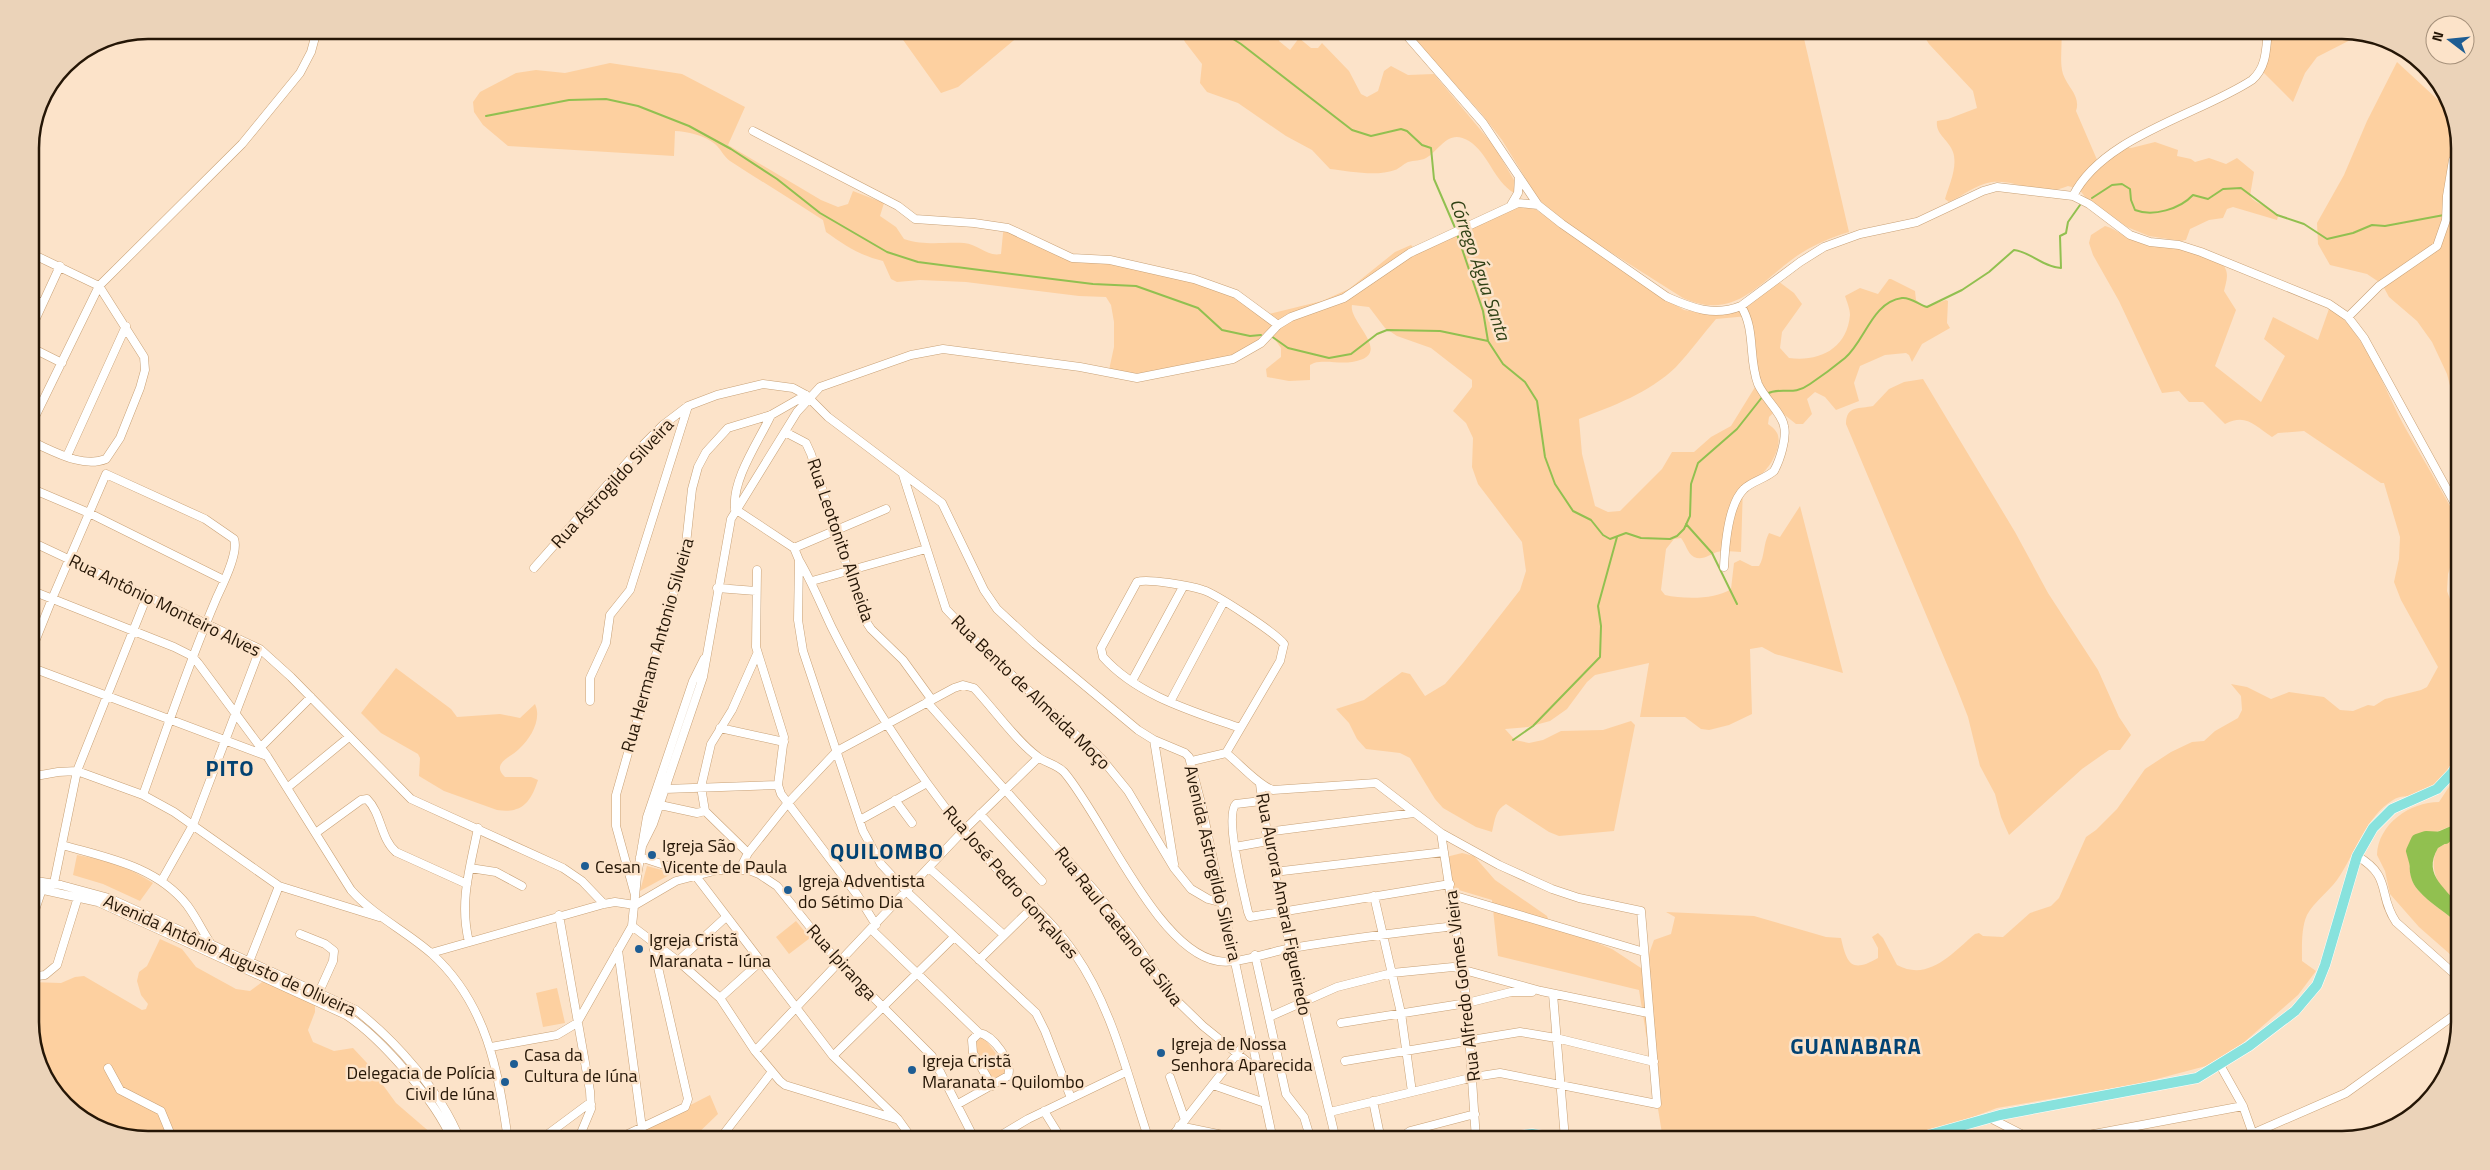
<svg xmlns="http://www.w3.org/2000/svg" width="2490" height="1170" font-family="'Titillium Web',sans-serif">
<rect width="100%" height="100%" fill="#fce3c9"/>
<!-- green -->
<path fill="#fdd0a0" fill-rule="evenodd" d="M896 30H1026L958 87 941 93Z
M1179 30H1282L1279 41 1290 50 1299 38 1311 48H1318L1322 43 1349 71 1361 94 1367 97 1378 91 1384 71 1391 66 1408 75 1434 74 1494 146 1514 180V193C1493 180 1489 154 1469 141 1447 128 1440 151 1426 158 1421 161 1414 160 1408 162 1403 164 1399 169 1395 170 1376 177 1349 171 1330 169L1312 150 1286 136 1238 103 1207 92 1200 83 1202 64 1185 42Z
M1425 30H1802L1849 232C1829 238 1806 248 1790 261 1755 288 1731 320 1683 298L1574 229 1539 200 1502 140 1481 113 1416 41Z
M1920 30H2061C2063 45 2059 60 2063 74 2068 88 2081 96 2076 111L2098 162 2120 146 2131 148 2155 142 2178 150 2177 156 2191 159 2195 162 2209 158 2226 164 2237 158 2254 172 2250 196C2257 206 2270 205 2278 216L2277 220 2233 207 2227 209 2223 218 2209 220 2190 229 2186 240 2181 241 2149 236 2127 227 2085 197 2079 189 2068 186C2038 199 2020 179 1992 182 1976 184 1963 196 1949 202L1945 199C1949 185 1958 167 1953 152 1949 140 1935 134 1937 121L1948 119 1977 108 1973 91 1929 44Z
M2264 30H2342L2362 34 2317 57 2305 73 2293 102 2260 69 2264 58Z
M2397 62 2449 110 2460 141V439L2456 432V409L2447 374 2432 342 2417 321 2389 297 2382 284 2367 274 2330 265 2318 244 2317 223 2344 175 2367 121Z
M610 63 682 74 745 107 728 145 821 200 838 207 848 204 853 191 884 203 880 216 896 227 904 239C926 246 942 242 964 243 978 244 987 257 1001 254L1004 223 1073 258 1115 263 1190 279 1239 297 1265 315 1322 301 1349 289 1395 252 1411 245 1418 252 1509 210 1528 204 1646 287 1684 310 1708 314 1736 310 1778 281 1794 293 1802 304 1782 332 1780 348 1789 358C1819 362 1847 349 1850 315 1850 309 1847 302 1845 296L1860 288 1878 294 1889 279H1891L1915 291 1916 300 1925 307 1946 300 1948 301 1947 323 1950 328 1922 344 1912 362 1909 355 1906 353 1885 355 1860 366 1854 383 1859 401 1836 410 1825 397 1815 392 1807 399 1812 414 1803 424H1796L1781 412H1774L1769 417 1768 424C1771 426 1775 429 1777 433 1783 444 1771 468 1760 475 1754 479 1749 479 1743 485L1741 552C1734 552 1725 550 1717 552 1710 554 1703 561 1694 557 1687 553 1686 544 1681 538L1674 539 1666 549 1661 590 1665 595C1683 599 1715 600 1731 589L1734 563 1740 560 1752 566H1759C1765 556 1763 544 1769 533L1780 537 1800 506 1843 673 1775 654 1762 647 1750 649 1752 714 1729 725 1709 730 1701 729 1685 717H1640L1649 663 1595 675 1587 682 1567 709 1550 721 1528 727 1505 729 1515 740 1529 743 1543 740 1561 731 1603 730 1631 721 1635 725 1614 831 1559 836 1549 832 1506 804C1495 810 1495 820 1492 832L1476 827 1443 808 1435 799 1410 758 1400 753 1366 749 1357 739 1349 723 1336 709 1364 700 1402 672 1410 674 1425 696 1445 684 1463 663 1520 590 1526 571 1522 542 1478 484 1472 467 1473 438 1466 423 1453 411 1472 387V380L1431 348 1397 336 1385 328 1369 307 1352 305C1348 322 1396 355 1352 362 1339 364 1326 360 1314 363L1310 365V380L1289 381 1267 377 1266 369 1281 357V348L1271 334 1241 356 1150 376 1125 375 1109 370 1114 347V322L1111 305 1106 297 1079 296 966 282 920 280 897 282 891 279 883 261C861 256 844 245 826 232L823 220C792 200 761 181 730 161 724 157 721 149 715 144 706 136 686 131 675 131L674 156 508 146 483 125 474 112 473 102 480 92 516 73 536 70 565 73ZM1748 316 1755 387 1731 426 1711 437 1694 452H1672L1662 469 1620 511 1608 512 1595 506 1582 454 1579 419C1613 406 1649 393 1676 367 1690 352 1702 335 1716 319Z
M2105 226C2114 228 2118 233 2126 236 2148 244 2209 249 2223 265 2230 273 2226 282 2224 291L2236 310 2215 366 2261 402 2285 356 2264 339 2273 317 2318 340 2330 306C2369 339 2383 388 2407 431 2425 462 2443 493 2460 524V537L2448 574 2447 591 2460 626V751C2449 771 2439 788 2415 795 2408 797 2400 795 2393 800 2365 817 2355 855 2337 880 2328 892 2314 902 2307 915 2301 928 2302 947 2302 961L2316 971 2298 995 2242 1044 2206 1066 2138 1084 1997 1108 1962 1121 1889 1140H1663L1639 990 1498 956 1492 900 1452 888 1446 857 1462 853 1474 856 1495 880 1547 916 1552 929 1580 936 1612 949 1641 968 1646 962 1654 940 1671 934 1675 917 1666 912 1754 916 1826 937 1841 938C1847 965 1852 973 1878 958V948L1872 937 1878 933 1883 938 1897 965C1929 982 1952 953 1975 934L1979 933 1983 936 2003 937 2030 913 2051 906 2059 898 2086 837 2096 830 2117 809 2145 769 2171 752 2192 742 2204 741 2215 731 2238 718 2242 710 2241 696 2231 684 2247 687 2271 699 2289 692 2324 697 2340 710 2353 711 2368 705 2374 706 2385 699 2421 690 2427 687 2438 667 2401 600 2394 582 2399 559 2400 537 2384 483H2381L2304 431 2278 433 2272 437C2254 425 2246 413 2225 424L2203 402H2189L2179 391 2162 393 2119 301 2093 255 2089 243 2091 235Z
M1923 379 2015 532 2048 593 2098 670 2119 717 2131 735 2120 750H2109L2082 769 2009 835 2001 817 1995 794 1980 766 1968 717 1956 686 1846 424C1846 405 1860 409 1873 406L1889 389 1904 382Z
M396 668 451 709 457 717 500 714 520 718 535 704C542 719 531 738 519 749 512 757 490 763 505 777H531L538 780C531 802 522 814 497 810L444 791 419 776 420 758 418 754 381 733 361 713Z
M2460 770V823C2449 827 2430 833 2421 841 2407 854 2406 876 2418 890 2430 904 2447 913 2460 925V963L2419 927 2390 894 2385 871 2377 855C2378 824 2410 802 2439 802Z
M2460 835V909C2444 895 2425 870 2438 848Z
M77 855C106 860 129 867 153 883L140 901 103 884 73 875Z
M647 866 673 873 640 891Z
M796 921 810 938 789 954 776 937Z
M160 939 182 949 196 967 236 989 250 991 265 980 315 1005V1012L308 1030 313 1042 334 1051 353 1048 367 1063 396 1103 439 1140H357L350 1134 344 1140H148L103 1131 54 1094 30 1030V982L61 983 75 977 84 976 142 1010 146 1009 148 1004 141 995 137 981 139 972 147 966Z
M557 988 565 1023 543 1027 536 993Z
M981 1038H984L1005 1065 1006 1071 999 1077 993 1078 989 1074 974 1047 975 1043Z
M710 1095 718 1114 691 1140H622Z"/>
<!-- water -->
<path fill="#91c050" d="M2460 823V835L2438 848C2421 877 2449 888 2460 909 2461 913 2460 921 2460 925 2447 913 2430 904 2418 890 2406 876 2407 854 2421 841 2428 835 2451 826 2460 823Z"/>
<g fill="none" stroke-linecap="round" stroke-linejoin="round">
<!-- stream -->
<path stroke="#91c050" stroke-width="2" d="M1219 30 1241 44 1352 130 1371 136 1401 129 1407 131 1422 145 1431 148 1434 179 1456 230
M486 116 569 100 606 99 638 106 689 126 731 149 777 179 820 213 887 252 918 262 972 269 1093 284 1136 286 1198 308 1222 330 1250 336 1261 335
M2092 198 2112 185 2122 184 2130 189 2131 200 2135 210C2153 217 2180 209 2193 195L2208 199 2223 189 2241 188 2277 215 2304 224 2327 239 2353 233 2372 225 2385 226 2444 215
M2449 215 2460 214
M1457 234 1483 311 1488 341 1503 364 1525 382 1537 401 1545 457 1555 484 1573 511 1591 520 1603 535 1610 539 1626 533 1641 538 1670 539 1677 536 1684 529 1690 516 1691 484 1698 463 1737 429 1763 396
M1271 336 1288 348 1329 358 1351 354 1377 334 1387 330 1440 331 1488 341
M1766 394C1783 386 1792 397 1810 384 1822 376 1834 367 1845 358 1865 341 1872 302 1902 298 1911 297 1919 305 1927 307L1962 290 1989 272 2014 250C2031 252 2043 267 2061 268L2060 236 2066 233 2068 222 2080 205
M1686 524 1712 553 1737 604
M1513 740 1533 726 1600 657 1601 626 1598 606 1617 537"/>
<!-- river -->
<path stroke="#91c050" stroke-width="12" d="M2417 869 2412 851 2417 840 2426 837 2445 838"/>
<defs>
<path id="minor" d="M1402 30 1483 123 1538 205 1562 224 1667 297C1692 308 1714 317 1741 306L1800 262 1824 247 1860 234 1917 222 1983 191 1997 187 2073 196 2089 204 2130 235 2150 242 2179 245 2201 252 2329 304 2348 317 2364 338 2460 513
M753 131 898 206 915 219 974 223 1008 228 1072 258 1110 260 1194 279 1236 294 1278 325
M2073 196C2103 136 2199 115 2252 80 2267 67 2266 48 2268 30
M1511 205 1518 193 1519 178
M30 253 99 286 144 357 145 370 140 388 120 438 106 459C82 469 52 450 30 441
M30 298 42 303
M2348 317 2379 286 2437 246 2446 220 2447 196 2453 160
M30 331 60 266
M30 347 62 363
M30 427 99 286 242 144 300 73 311 52 317 30
M785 432 806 443 811 454 863 617 871 629 903 660 932 700
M67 456 126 326
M903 475 946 609 984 649 1101 758 1128 791 1174 868 1191 889 1208 899 1223 903
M30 488 89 513 224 580
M735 508C732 479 759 441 771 415
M735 509 794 548 799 560 798 620 803 651 863 831 881 864 907 892 1036 1013 1045 1031 1071 1098
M30 541 260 649 291 677 411 799 563 868 582 881 604 904
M794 548 886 509
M799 560C812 582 821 605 832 628 859 682 892 734 927 783 948 812 971 841 996 868 1022 897 1053 921 1075 954 1113 1009 1128 1078 1149 1140
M1724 567C1725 546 1728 504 1744 489 1752 481 1765 479 1774 471 1780 460 1787 438 1784 426 1782 413 1764 398 1758 384 1748 358 1756 330 1741 306
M534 568 639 449 663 425 688 406 717 395 763 384 793 388 806 395 828 417 942 503 984 590 997 609 1035 644 1138 730 1154 740 1185 753 1189 757 1201 803 1273 1140
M757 570 756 647 784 737 778 785 781 794 858 896 876 925
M812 581 926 549
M717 588 756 591
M30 590 174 647 192 656 198 663 267 756 351 890C374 916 406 931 432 954 487 1004 498 1070 508 1140
M30 654 52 599 106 474 205 519 234 539C239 552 223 584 217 597 189 662 167 728 143 795
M30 667 267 756
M1132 681 1183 587
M590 701V678L606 643 610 615 630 590 688 406
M927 702 1096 892 1133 939 1170 994 1203 1026 1260 1072
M1170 702 1224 601
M720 728 784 742
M1154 740 1174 864
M261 747 311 697
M1226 753 1280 661 1284 644C1276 633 1216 594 1203 590 1191 586 1147 578 1137 582L1101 648 1103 657C1138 696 1192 711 1240 728
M1192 761 1226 753C1239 763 1259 786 1273 790L1376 783 1441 833 1499 865 1552 889 1579 898 1641 911 1657 1104 1500 1073 1474 1077 1330 1112
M30 777 58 772 77 771 143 795 174 812 279 886 379 917
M1260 784 1268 841 1290 948 1336 1140
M287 788 349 737
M665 789 778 785
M895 800 912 823
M1261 801 1236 804C1224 815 1244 894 1248 912L1250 917 1450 884
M660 805 697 813 705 811
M980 814 1042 881
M860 820 927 783
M317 832 361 800 367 799C382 814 380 838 396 852L467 884
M1266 832 1414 813
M1441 833 1467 1003 1476 1140
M62 845C107 858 156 866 187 905 196 917 203 932 211 944
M642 846 653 824 703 677 731 519 797 412 820 387 911 355 943 349 1080 367 1137 378 1233 359 1261 343 1278 325 1291 317 1344 298 1410 253 1518 203 1538 205
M1235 847 1268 841
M748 853 705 811 701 787 711 744 732 710 757 654
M2357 856C2393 877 2377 894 2396 922L2460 979
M640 857 695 875 833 1056 898 1119 913 1140
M470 868 496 872 522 886
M929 868 1004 935
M740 869 748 853 787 804 837 751 954 688 963 685 974 688C993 708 1017 742 1038 757 1046 763 1056 764 1064 772 1103 817 1157 951 1218 961 1238 965 1271 951 1292 948 1346 939 1401 932 1456 926
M1274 872 1444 852
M30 880 61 885 109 898 356 1010C396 1041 441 1092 460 1140
M162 880 193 825 260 649
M54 883 77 771 147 596
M30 887 98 902 346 1015C381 1038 436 1101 452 1140
M635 895 616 826V795L685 553 692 489 698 467 706 452 728 428 771 415 806 395
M1452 895 1644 952
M1374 896 1401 1013 1412 1092
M635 905 676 881 718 870H749L759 874 777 886 839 963 932 1056 975 1140
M559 915 590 1091 591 1109 578 1140
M30 925 43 886
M632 926 678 961 720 998 755 1051 780 1081 785 1085 896 1119
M872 930 979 1033C993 1035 1013 1062 1008 1076L958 1104
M300 934 325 944 334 951 333 961 319 992
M469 942C459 902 470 868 478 828
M618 950 642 1128
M431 953 604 904 615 902 635 905
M1255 955 1286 1094 1304 1117 1311 1140
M979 960 1034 906
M678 961 726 917
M249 962 279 886
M30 977 45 975 57 965 78 897
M1553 994 1565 1139
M720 998 761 961
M1269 1017 1337 987 1392 973 1453 967 1541 991 1648 1013
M1341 1023 1467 1003 1511 992H1532
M979 1033 972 1040 973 1053 992 1086
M491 1047 557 1035 577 1023 632 926 637 876 647 817 693 681 704 659
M755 1051 963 831 1038 758
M833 1056 954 937
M1345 1061 1520 1032 1556 1038 1654 1062
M2220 1065 2243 1106 2255 1140
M108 1068 120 1090 161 1111 173 1140
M1170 1077 1185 1120
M1213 1085 1265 1103
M1373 1101 1381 1140
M1044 1111 1062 1140
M1990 1118 2033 1140
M1179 1126 1247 1140
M2254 1133 2346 1093 2460 1011
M548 1134 587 1105 591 1104
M615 1140 685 1107 688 1099 652 941
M719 1140 771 1073
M993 1140 1028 1119 1126 1072
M1169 1140 1251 1036
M1407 1140 1406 1134 1410 1131 1475 1114
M2062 1140 2243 1106"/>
<path id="major" d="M1491 1140 1532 1134 1569 1140
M1911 1140 2000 1115 2197 1078 2249 1046 2295 1011 2317 985 2325 965 2357 856 2373 828 2392 809 2437 789 2452 773 2460 760"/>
</defs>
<!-- minor casing -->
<use href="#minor" stroke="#c8a176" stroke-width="9"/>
<!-- major casing -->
<use href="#major" stroke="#fff" stroke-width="11"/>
<!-- minor -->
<use href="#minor" stroke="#fff" stroke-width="8"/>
<!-- major -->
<use href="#major" stroke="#88e2dd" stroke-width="10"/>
</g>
<!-- markers -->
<g fill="#1e5d93" stroke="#fce3c9" stroke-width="2">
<circle cx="652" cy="855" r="5"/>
<circle cx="585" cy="866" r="5"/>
<circle cx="788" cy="890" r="5"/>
<circle cx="639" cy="949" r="5"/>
<circle cx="1161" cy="1053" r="5"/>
<circle cx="514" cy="1064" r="5"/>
<circle cx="912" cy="1070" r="5"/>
<circle cx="505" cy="1082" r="5"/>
</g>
<g text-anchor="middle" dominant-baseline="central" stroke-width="5" stroke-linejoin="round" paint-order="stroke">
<!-- street labels -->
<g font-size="18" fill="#251606" stroke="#fce3c9">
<text transform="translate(612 483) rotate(-47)">Rua Astrogildo Silveira</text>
<text transform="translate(841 540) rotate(71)">Rua Leotonito Almeida</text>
<text transform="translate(165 605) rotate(26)">Rua Antônio Monteiro Alves</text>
<text transform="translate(657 645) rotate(-74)">Rua Hermam Antonio Silveira</text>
<text transform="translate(1031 692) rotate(44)">Rua Bento de Almeida Moço</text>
<text transform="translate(1213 863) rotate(77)">Avenida Astrogildo Silveira</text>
<text transform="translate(1011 882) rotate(49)">Rua José Pedro Gonçalves</text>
<text transform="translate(1284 904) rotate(79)">Rua Aurora Amaral Figueiredo</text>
<text transform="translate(1119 926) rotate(52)">Rua Raul Caetano da Silva</text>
<text transform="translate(230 955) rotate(24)">Avenida Antônio Augusto de Oliveira</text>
<text transform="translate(842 962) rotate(48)">Rua Ipiranga</text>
<text transform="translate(1462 986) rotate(-97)">Rua Alfredo Gomes Vieira</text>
</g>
<!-- poi labels -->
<g font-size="18" fill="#251606" stroke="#fce3c9" text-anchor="start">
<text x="662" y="845">Igreja São<tspan x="662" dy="21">Vicente de Paula</tspan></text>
<text x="595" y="866">Cesan</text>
<text x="798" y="880">Igreja Adventista<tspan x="798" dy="21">do Sétimo Dia</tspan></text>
<text x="649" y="939">Igreja Cristã<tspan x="649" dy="21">Maranata - Iúna</tspan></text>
<text x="1171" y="1043">Igreja de Nossa<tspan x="1171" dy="21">Senhora Aparecida</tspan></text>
<text x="524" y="1054">Casa da<tspan x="524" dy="21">Cultura de Iúna</tspan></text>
<text x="922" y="1060">Igreja Cristã<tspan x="922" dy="21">Maranata - Quilombo</tspan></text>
<text x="495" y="1072" text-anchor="end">Delegacia de Polícia<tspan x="495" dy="21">Civil de Iúna</tspan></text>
</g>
<!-- water labels -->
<g font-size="19" font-style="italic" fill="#2f4115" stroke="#fce3c9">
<text transform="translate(1481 269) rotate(71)">Córrego Água Santa</text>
</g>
<!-- district labels -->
<g font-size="22" font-weight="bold" letter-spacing="1" fill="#024272" stroke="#fce3c9">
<text x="230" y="768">PITO</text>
<text x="887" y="851">QUILOMBO</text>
<text x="1856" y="1046">GUANABARA</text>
</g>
</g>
<!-- crop -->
<path d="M0 0H2490V1170H0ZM148 39H2342A109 109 0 0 1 2451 148V1022A109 109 0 0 1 2342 1131H148A109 109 0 0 1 39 1022V148A109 109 0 0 1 148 39Z" fill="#ebd3b9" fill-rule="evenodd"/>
<path fill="none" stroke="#251606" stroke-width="2.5" d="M148 39H2342A109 109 0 0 1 2451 148V1022A109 109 0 0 1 2342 1131H148A109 109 0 0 1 39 1022V148A109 109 0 0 1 148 39Z"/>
<!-- north arrow -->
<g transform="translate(2450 40) rotate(286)"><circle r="24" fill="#fce3c9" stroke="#a6917b"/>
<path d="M0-4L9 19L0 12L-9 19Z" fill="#1e5d93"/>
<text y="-8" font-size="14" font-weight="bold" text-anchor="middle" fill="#251606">N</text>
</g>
</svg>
